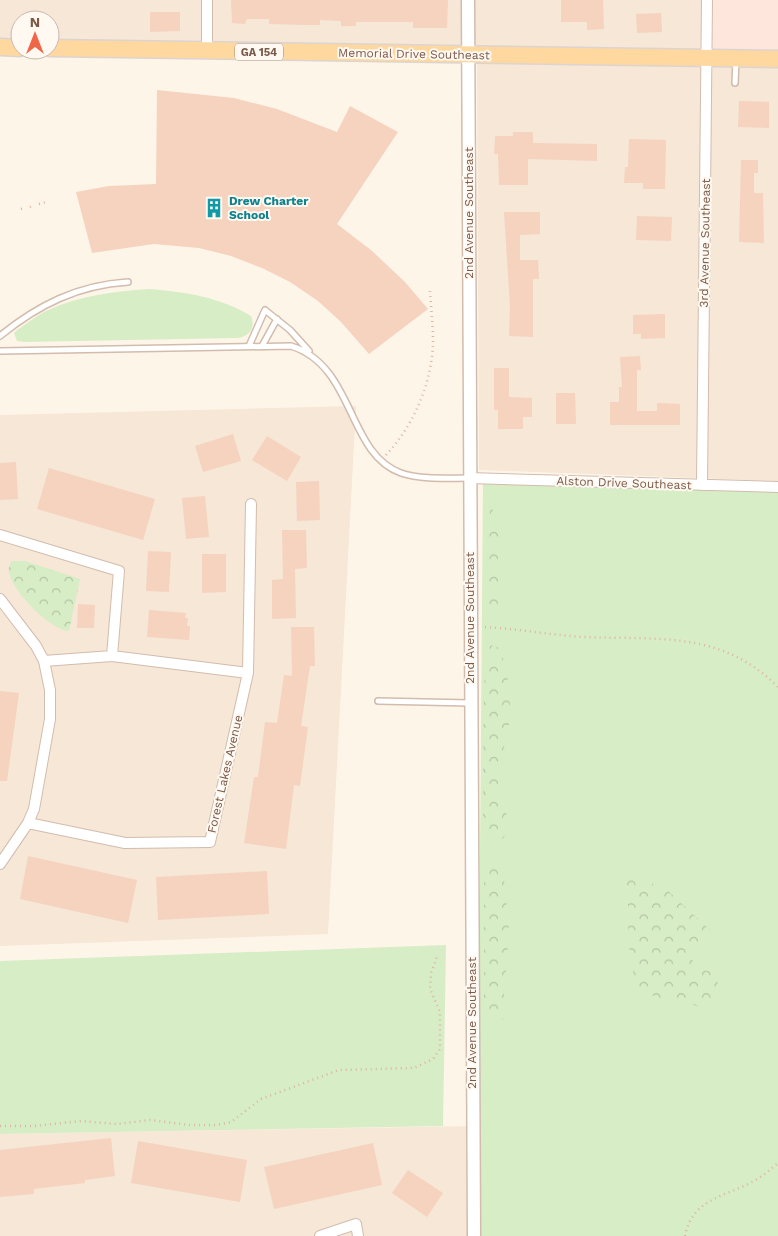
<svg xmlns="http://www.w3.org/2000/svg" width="778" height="1236" font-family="'Work Sans',sans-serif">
<defs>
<pattern id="forest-crowns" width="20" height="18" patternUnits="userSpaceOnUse" patternTransform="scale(1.25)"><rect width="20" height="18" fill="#d7edc6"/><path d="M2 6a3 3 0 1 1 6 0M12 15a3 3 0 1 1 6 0" fill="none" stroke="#b3c3a3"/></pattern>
</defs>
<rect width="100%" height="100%" fill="#fef5e9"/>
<!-- residential -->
<path fill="#f6e7d7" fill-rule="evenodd" d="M0 0H711L778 52V481L479 470 477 60 0 51ZM20 20H50V50H20Z
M356 406 328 934 0 946V415Z
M478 1126 480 1236H0V1134Z"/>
<!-- commercial -->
<path fill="#ffe6dd" d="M711 0H778V52L710 51Z"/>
<!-- green -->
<path fill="#d7edc6" d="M149 289C185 292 220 297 251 316 256 328 249 337 237 338L24 342 17 341 14 333 17 330C26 324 36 316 46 311 78 296 114 291 149 289Z
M483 478 778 491V1236H477Z
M446 945 443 1126 0 1134V961Z"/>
<!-- forest -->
<path fill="url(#forest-crowns)" d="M490 497 499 538 501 591 498 620 492 619 488 599Z
M11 561H25L80 579 69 631C50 630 12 591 9 572 8 568 10 565 11 561Z
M490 645 500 648 507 674 511 715 498 775 503 804 511 827 501 841 491 842 483 832V769L484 684Z
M496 866 504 879 509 929 502 1023 491 1024 484 1013V883L489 870Z
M630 874 667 890 710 930 706 942 685 954 704 970 716 972 719 991 717 1003 699 1007 679 999 658 998 641 990 633 972 628 938V905L624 890Z"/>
<!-- building -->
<path fill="#f5d3bf" d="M231 0H448L447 28H413V22H356V26H341V21L320 20V25H304L269 24V19H247L245 24 232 23Z
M561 0H603L604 29 587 30V22H561Z
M150 12H180V31L150 32Z
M661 13 662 32 637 33 636 14Z
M157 90 234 98 277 109 337 132 350 106 398 132 337 224 371 250 405 282 428 309 369 354 341 322 318 301 290 282 262 268 231 256 199 248 154 244 92 253 76 192 109 186 156 184Z
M739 101 769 102V128L738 127Z
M513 132H533V143L597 144V161L528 159V185H499L498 154H494L495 136H513Z
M629 139 666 140 665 189H643V183H624L625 167H628Z
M741 160H758V173H754V193H763L764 243 739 242Z
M504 212H540V234L520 235V260H538L539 279H533V337L509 336 510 306Z
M637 216 672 217 671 241 636 240Z
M665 314V338L641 339V334H633V315Z
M640 356 641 370H637V411H657V403L680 404V425H610V402H619V387H622L620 357Z
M494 368H509V397L532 398V417H523V429H498V410H494Z
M556 393H575L576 424H556Z
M233 434 241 461 203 472 195 446Z
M267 436 301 457 287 481 252 460Z
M16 462 18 499 0 500V463Z
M49 468 155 499 143 540 37 509Z
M319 481 320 520 297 521 296 482Z
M205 496 209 537 186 539 182 498Z
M282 530H306L307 568 295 569 296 618 272 619V580L283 579Z
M148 551 171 552 169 592 146 591Z
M202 554H226V592L202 593Z
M78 604 95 605 94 628H77Z
M149 610 186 613 185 618H188L187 626H190L189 640 147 637Z
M291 627H314L315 666H310L301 726 308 727 300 786 294 785 286 849 244 843 254 777H258L265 722 277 723 284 675 292 676Z
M0 691 19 693 7 781H0Z
M28 856 137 880 128 923 20 899Z
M267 871 269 914 158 920 156 877Z
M111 1138 115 1176 85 1180V1183L34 1189V1194L0 1197V1150Z
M138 1141 247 1160 240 1202 131 1183Z
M373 1143 382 1185 274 1209 264 1167Z
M408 1170 443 1193 427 1217 392 1193Z"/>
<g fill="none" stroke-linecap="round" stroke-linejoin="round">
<defs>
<path id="service" d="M735 83 736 61
M0 336C38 305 78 285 128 282
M249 346 265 310 290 330 309 351
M262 346 277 319
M0 351 291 346C355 366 347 454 401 473 422 480 447 478 469 478
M378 701 470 703"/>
<path id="minor" d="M207 0V51
M469 478 778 487
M702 485 707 0
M0 535 119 571 112 656
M0 599 36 646 44 661
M28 823 34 809 50 719V690L44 661 112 656 248 673
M0 864 28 823 125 843 210 842 248 673 251 504
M320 1236 356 1224 358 1236"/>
<path id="tertiary" d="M468 0 474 1236"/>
<path id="primary" d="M0 47 20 48
M50 48 778 59"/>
</defs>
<!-- service casing -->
<use href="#service" stroke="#d2bcad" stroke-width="8"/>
<!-- minor casing -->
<use href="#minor" stroke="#d2bcad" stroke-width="12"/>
<!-- tertiary casing -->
<use href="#tertiary" stroke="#d2bcad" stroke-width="15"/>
<!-- primary casing -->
<use href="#primary" stroke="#ddd4d0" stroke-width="19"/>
<!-- path -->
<path stroke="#dbb6a1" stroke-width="2.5" stroke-dasharray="1 4" stroke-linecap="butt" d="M39 204 46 202
M30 207 34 205
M21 209 24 208
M386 455C414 425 432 383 433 342 433 325 431 308 430 291
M485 627C519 629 551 635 584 637 658 640 721 630 778 687
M0 1126H34L81 1121 117 1124 150 1120 189 1125H216L231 1122 261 1099 339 1070 414 1068 433 1059 440 1049V1012L430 989 431 973 437 957
M685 1236C692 1199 724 1197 752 1182 762 1177 770 1170 778 1163"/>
<!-- service -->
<use href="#service" stroke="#fff" stroke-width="5"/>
<!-- minor -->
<use href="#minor" stroke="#fff" stroke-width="10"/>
<!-- tertiary -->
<use href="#tertiary" stroke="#fff" stroke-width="12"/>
<!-- primary -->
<use href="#primary" stroke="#ffd89f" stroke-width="16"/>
</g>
<!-- icons -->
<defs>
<symbol id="building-bare" viewBox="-9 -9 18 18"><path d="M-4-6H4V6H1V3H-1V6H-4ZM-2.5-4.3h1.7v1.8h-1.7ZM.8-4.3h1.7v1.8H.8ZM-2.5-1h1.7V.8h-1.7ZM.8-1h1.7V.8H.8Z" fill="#0f9aa8" stroke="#fff9f1" stroke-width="2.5" paint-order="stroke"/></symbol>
</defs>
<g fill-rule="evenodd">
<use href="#building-bare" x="200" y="194" width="28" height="28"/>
</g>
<g text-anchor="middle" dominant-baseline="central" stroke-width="4" stroke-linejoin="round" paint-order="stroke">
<!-- shield labels -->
<rect fill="#fff9f1" stroke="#a38a7c" stroke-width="1" x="235" y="43.5" width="48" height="17" rx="4"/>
<g font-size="11" font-weight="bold" fill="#7b5a4a">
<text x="259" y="52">GA 154</text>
</g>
<!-- street labels -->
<g font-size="12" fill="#7b5a4a" stroke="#fff9f1">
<text transform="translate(414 54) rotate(1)">Memorial Drive Southeast</text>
<text transform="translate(469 213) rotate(-90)">2nd Avenue Southeast</text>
<text transform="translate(705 243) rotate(-89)">3rd Avenue Southeast</text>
<text transform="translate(624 483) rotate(2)">Alston Drive Southeast</text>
<text transform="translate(470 618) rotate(-90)">2nd Avenue Southeast</text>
<text transform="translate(225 774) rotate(-77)">Forest Lakes Avenue</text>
<text transform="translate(472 1023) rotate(-90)">2nd Avenue Southeast</text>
</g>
<!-- culture labels -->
<g font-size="12" font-weight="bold" fill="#0d838f" stroke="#fff9f1" text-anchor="start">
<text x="229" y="201">Drew Charter<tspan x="229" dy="14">School</tspan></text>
</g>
</g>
<!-- north arrow -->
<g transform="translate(35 35)"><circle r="24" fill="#fff9f1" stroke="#cab9ae"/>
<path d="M0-4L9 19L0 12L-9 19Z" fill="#ef6747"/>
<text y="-8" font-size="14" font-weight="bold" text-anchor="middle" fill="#7b5a4a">N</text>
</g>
</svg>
